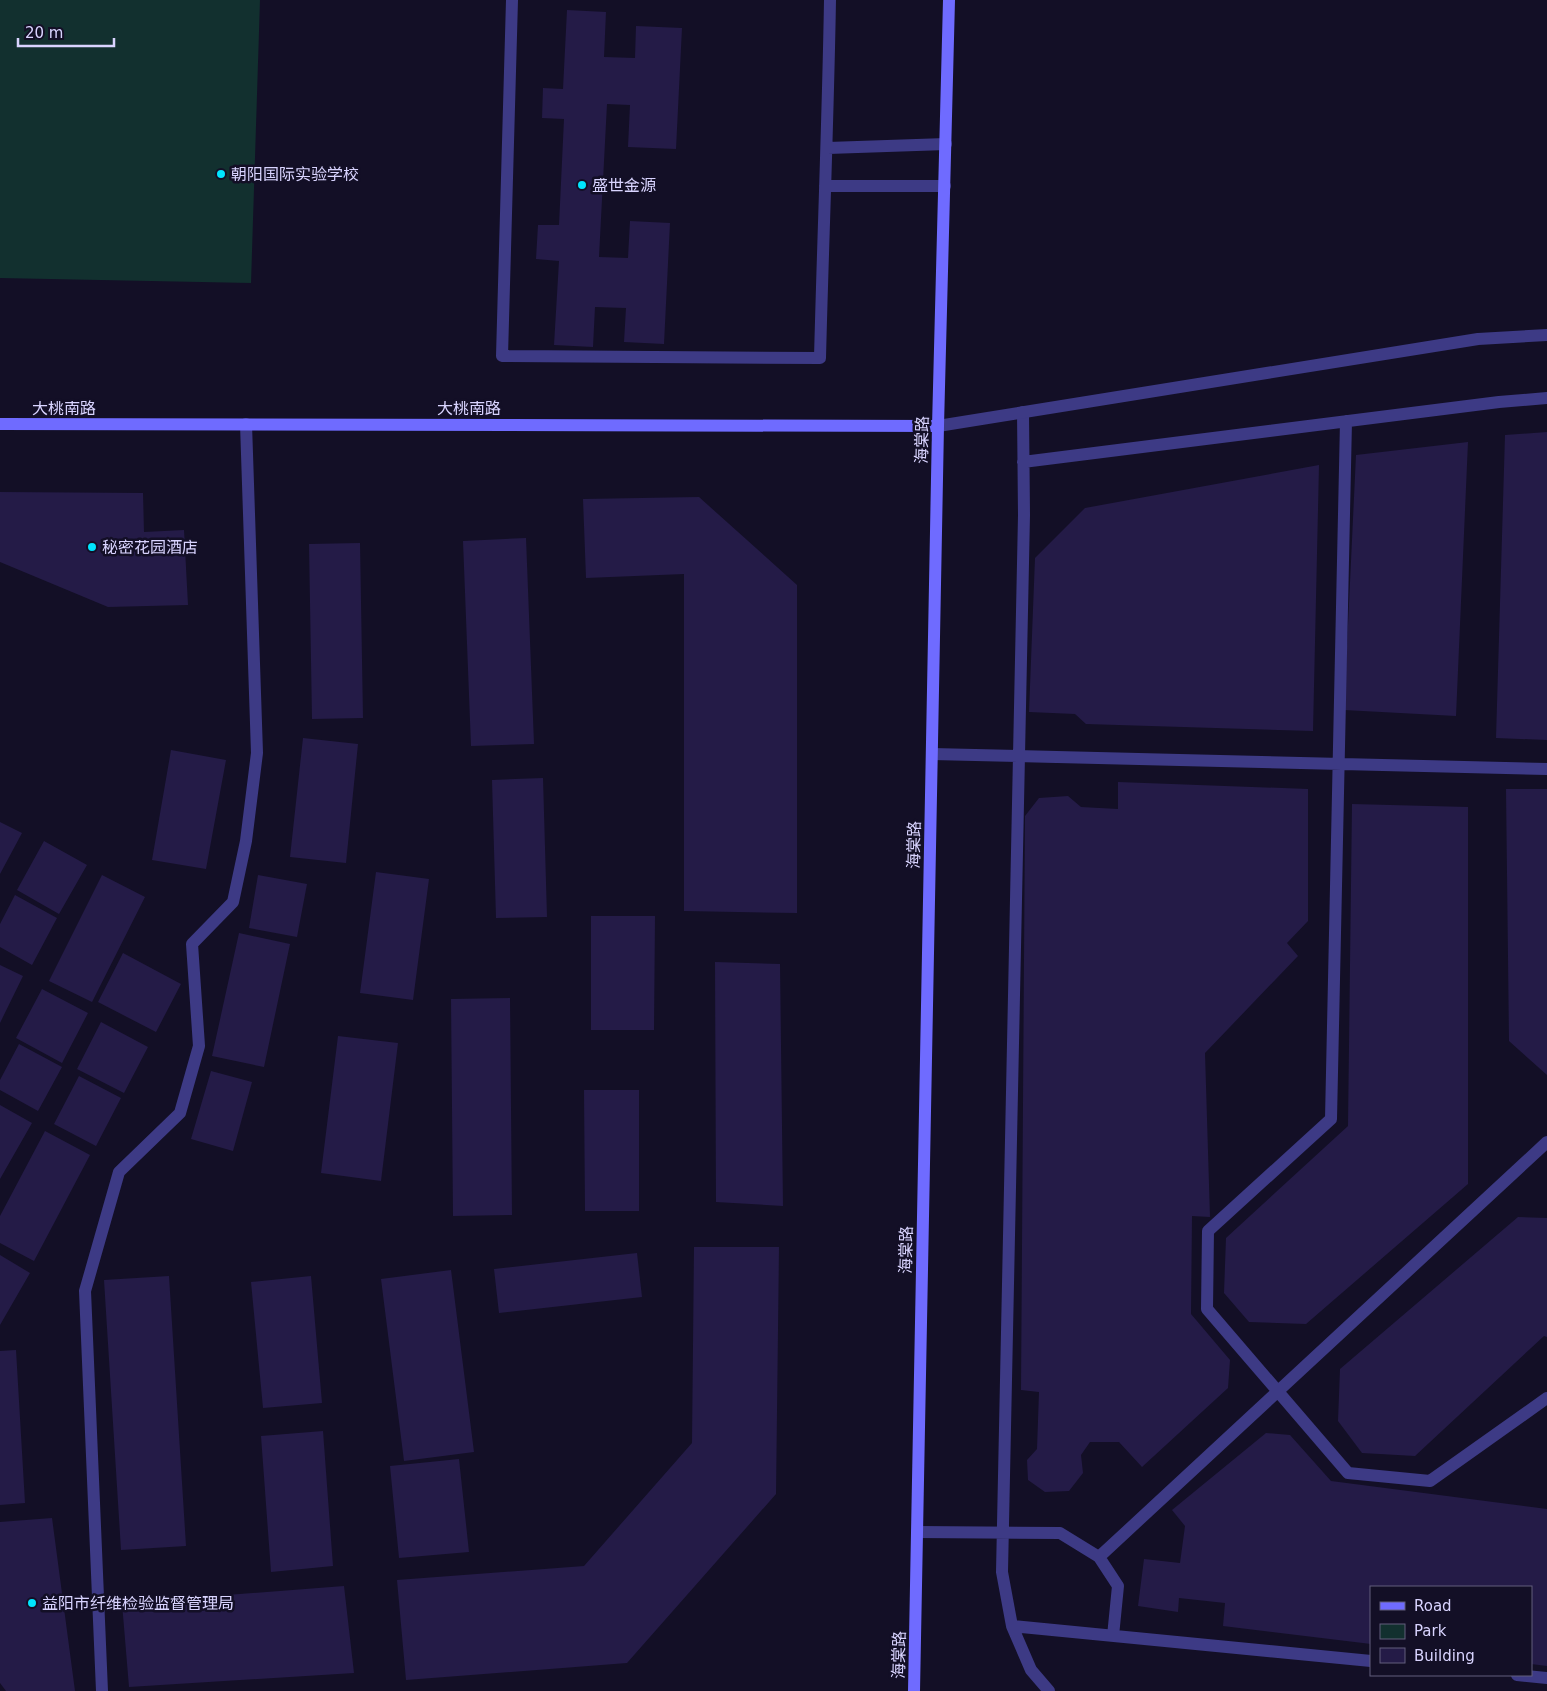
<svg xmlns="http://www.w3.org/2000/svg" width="1547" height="1691" font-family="'DejaVu Sans','Noto Sans SC',sans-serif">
<rect width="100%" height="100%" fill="#130f26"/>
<!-- green -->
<path fill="#12302f" d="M0 0H260L251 283 0 278Z"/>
<!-- building -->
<path fill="#241b47" d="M567 10 606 12 604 57 635 58 636 26 682 28 676 149 628 147 630 105 607 104 599 257 628 258 630 221 670 223 664 344 624 342 626 308 595 307 593 347 554 345 559 261 536 259 538 225H559L564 119 542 118 543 88 563 89Z
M1547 432V740L1496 738 1505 435Z
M1468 442 1456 716 1344 710 1356 455Z
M1319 465 1313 731 1086 724 1075 714 1029 712 1035 558 1085 508Z
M0 492 143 493 144 532 184 530 188 605 108 607 0 562Z
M699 497 797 585V913L684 911V574L586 578 583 499Z
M526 538 534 744 471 746 463 541Z
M360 543 363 718 312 719 309 544Z
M303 738 358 744 346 863 290 857Z
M171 750 226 760 206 869 152 860Z
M543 778 547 917 496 918 492 780Z
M1118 782 1308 789V921L1287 943 1298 956 1205 1053 1210 1217 1192 1216 1191 1314 1230 1360 1228 1388 1142 1467 1119 1442H1090L1081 1455 1083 1473 1069 1491 1045 1492 1028 1480 1027 1460 1037 1449 1039 1392 1021 1390 1025 816 1039 798 1068 796 1081 807 1118 809Z
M1506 789H1547V1075L1509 1041Z
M1352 804 1468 807V1184L1306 1324 1249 1322 1224 1293 1226 1238 1348 1126Z
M0 822 22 833 0 874Z
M44 841 87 865 59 914 17 890Z
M376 872 429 879 413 1000 360 993Z
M102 875 145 897 92 1002 49 981Z
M258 875 307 884 297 937 249 928Z
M15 895 57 918 32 965 0 947V924Z
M591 916H655L654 1030H591Z
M239 933 290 944 264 1067 212 1056Z
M123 953 181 984 156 1032 98 1002Z
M715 962 780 964 783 1206 716 1202Z
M0 965 23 976 0 1023Z
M42 989 88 1013 62 1063 16 1038Z
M510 998 512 1215 453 1216 451 999Z
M101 1022 148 1047 124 1093 77 1069Z
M338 1036 398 1043 381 1181 321 1173Z
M19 1044 62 1067 38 1111 0 1090V1080Z
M211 1071 252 1082 233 1151 191 1139Z
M79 1076 121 1098 96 1146 54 1124Z
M584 1090H639V1211H585Z
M0 1105 32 1123 0 1179Z
M45 1131 90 1155 34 1261 0 1243V1216Z
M1518 1217 1547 1218V1337L1544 1336 1415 1456 1362 1453 1338 1421 1340 1369Z
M694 1247H779L776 1494 627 1663 406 1680 397 1580 584 1566 692 1443Z
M637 1253 642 1297 499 1313 494 1269Z
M0 1255 30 1273 0 1325Z
M451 1270 474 1452 404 1461 381 1279Z
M169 1276 186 1546 121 1550 104 1280Z
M311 1276 322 1403 263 1408 251 1282Z
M16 1350 25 1503 0 1505V1351Z
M323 1431 333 1566 271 1572 261 1436Z
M1266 1433 1290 1435 1331 1481 1547 1509V1666L1531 1664V1587H1371V1644L1223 1626 1225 1603 1179 1598 1178 1612 1138 1606 1144 1559 1180 1563 1185 1526 1172 1510Z
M459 1459 469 1552 399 1558 390 1466Z
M52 1518 75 1691H6L0 1683V1522Z
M344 1586 354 1673 129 1687 122 1603Z"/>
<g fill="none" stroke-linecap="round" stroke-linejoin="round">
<!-- lane -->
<path stroke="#3d3a85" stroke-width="12" d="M512 0 502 356 820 358C823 239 828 120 830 0
M828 148 946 144
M825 186H945
M1023 412 1024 515 1002 1572 1012 1626 1031 1670 1049 1691
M1346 421 1331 1119 1208 1231 1207 1309 1348 1473 1430 1481 1547 1398
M1023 462 1499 402 1547 398
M932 754 1547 769
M917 1532 1060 1533 1099 1557 1118 1586 1113 1636
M1099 1557 1547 1142
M1012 1626 1371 1661
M1517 1675 1547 1678"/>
<!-- street -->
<path stroke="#3d3a85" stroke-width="12" d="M938 426 1478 339 1547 335
M102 1691 85 1291 119 1172 180 1113 199 1046 192 944 233 902 246 841 257 753 246 424"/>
<!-- secondary -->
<path stroke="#6f6bff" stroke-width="12" d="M0 424 938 426
M914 1691 938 426 949 0"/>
</g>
<!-- markers -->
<g fill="#00e5ff" stroke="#130f26" stroke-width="2">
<circle cx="221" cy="174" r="5"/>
<circle cx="582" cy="185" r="5"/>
<circle cx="92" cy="547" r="5"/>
<circle cx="32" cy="1603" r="5"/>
</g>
<g text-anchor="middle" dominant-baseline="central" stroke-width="5" stroke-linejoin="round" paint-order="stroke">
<!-- poi labels -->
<g font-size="16" fill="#d9d4ff" stroke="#130f26" text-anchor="start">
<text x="231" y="174">朝阳国际实验学校</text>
<text x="592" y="185">盛世金源</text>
<text x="102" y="547">秘密花园酒店</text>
<text x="42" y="1603">益阳市纤维检验监督管理局</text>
</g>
<!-- street labels -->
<g font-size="16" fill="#d9d4ff" stroke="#130f26">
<text x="64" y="408">大桃南路</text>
<text x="469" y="408">大桃南路</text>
<text transform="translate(922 440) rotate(-89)">海棠路</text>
<text transform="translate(914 845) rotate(-89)">海棠路</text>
<text transform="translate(906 1250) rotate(-89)">海棠路</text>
<text transform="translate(899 1655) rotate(-89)">海棠路</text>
</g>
</g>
<!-- legend -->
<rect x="1370" y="1586" width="162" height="90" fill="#130f26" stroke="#625e7d"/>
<rect x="1380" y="1602" width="25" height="8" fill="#6f6bff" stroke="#625e7d"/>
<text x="1414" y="1611" font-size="15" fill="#d9d4ff">Road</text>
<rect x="1380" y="1624" width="25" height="15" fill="#12302f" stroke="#625e7d"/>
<text x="1414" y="1636" font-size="15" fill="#d9d4ff">Park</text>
<rect x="1380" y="1648" width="25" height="15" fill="#241b47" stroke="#625e7d"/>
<text x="1414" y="1661" font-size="15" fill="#d9d4ff">Building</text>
<!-- scale -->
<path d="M18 38v8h96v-8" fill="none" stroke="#d9d4ff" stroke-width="2.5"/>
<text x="25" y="38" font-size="15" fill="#d9d4ff" stroke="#130f26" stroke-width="4" paint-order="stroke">20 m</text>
</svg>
